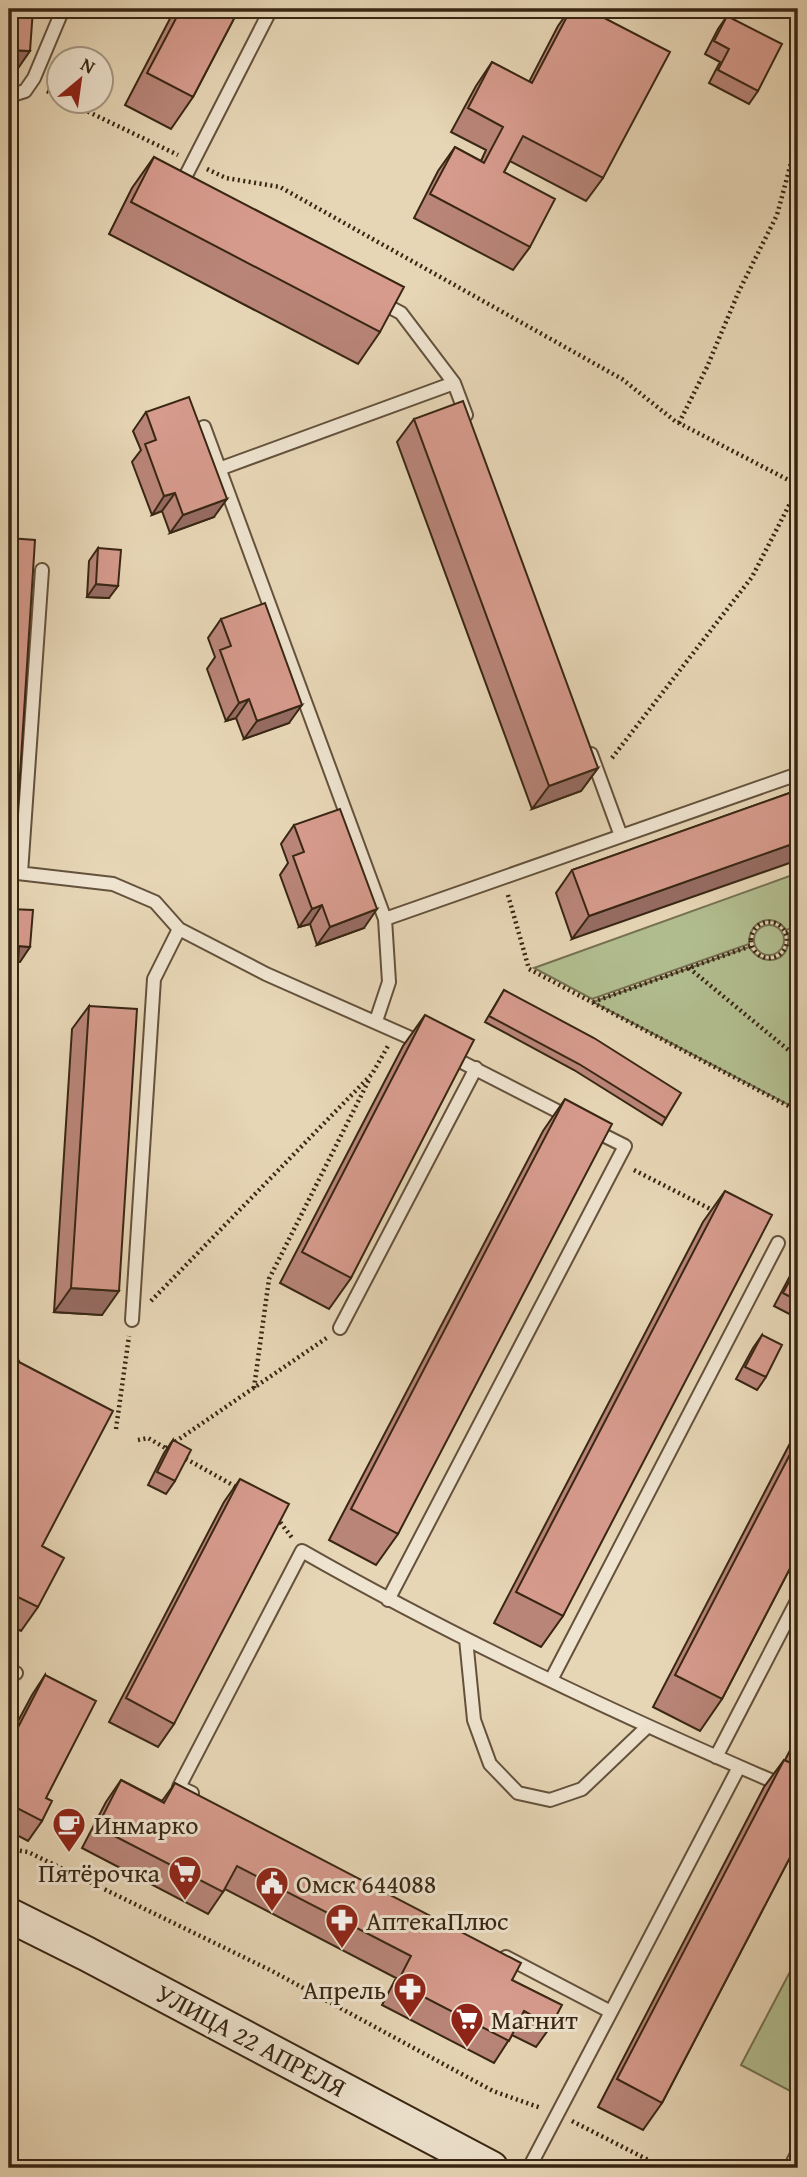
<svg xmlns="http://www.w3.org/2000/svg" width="807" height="2177" font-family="'Gentium Book Plus',serif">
<rect width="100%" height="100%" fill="#e7d6b6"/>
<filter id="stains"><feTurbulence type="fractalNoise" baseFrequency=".00286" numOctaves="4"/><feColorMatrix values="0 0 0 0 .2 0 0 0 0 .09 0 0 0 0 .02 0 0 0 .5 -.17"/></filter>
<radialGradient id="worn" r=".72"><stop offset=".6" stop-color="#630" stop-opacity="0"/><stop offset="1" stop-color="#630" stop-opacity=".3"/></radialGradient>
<!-- green -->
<path fill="#b2be90" stroke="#757252" stroke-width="2" d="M798 873V926L786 930C773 911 748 921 749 944L592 999 534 968Z
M754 940a15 15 0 1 1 30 0a15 15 0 1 1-30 0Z
M798 930V1093L789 1105 593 1002 749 947C764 970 793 961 788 933Z
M792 1968 798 1972V2085L794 2093 741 2065Z"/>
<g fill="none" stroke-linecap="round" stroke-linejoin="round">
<defs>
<path id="lane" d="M9 96 25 91 34 78 63 9
M179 189 271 9
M380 302 401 313 454 383
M204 427 385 919 389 982 376 1021
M219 469 454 383 466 415
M591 754 621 836
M9 872 113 884 155 902 179 929 266 974 422 1043
M21 873 42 570
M385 919 798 774
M448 1055 569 1117
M132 1320 154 979 179 929
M340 1328 476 1068
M388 1600 625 1146 591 1129
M466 1639 474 1720 490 1764 518 1793 550 1800 582 1789 648 1726
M9 1670 16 1673
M551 1680 778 1243
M716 1757 798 1599
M192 1793 179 1787 302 1551C461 1642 629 1720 798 1792
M506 1957 611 2012 739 1767
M529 2168 611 2012
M790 2168 798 2152"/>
<path id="secondary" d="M9 1915 87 1954 491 2168"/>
</defs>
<!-- lane casing -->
<use href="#lane" stroke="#64523c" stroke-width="16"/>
<!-- secondary casing -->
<use href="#secondary" stroke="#382613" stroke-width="37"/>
<!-- path -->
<path stroke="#382613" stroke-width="4.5" stroke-dasharray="2 3.5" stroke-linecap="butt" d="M47 91 60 97
M68 102 178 155
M207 169 226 178 280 187 622 379 675 421 798 485
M679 423 707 367 739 291 777 215 798 137
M612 758 752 577 798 488
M508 895 529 969 798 1111
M751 940a18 18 0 1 1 36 0a18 18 0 1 1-36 0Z
M786 933 798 929
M689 968 798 1058
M593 1002 751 946
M789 1106 798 1094
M634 1170 716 1212
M151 1301 372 1074 388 1046
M254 1388 269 1279 370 1078
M116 1429 129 1336
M138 1440 148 1438 167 1449
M166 1448 328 1337
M181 1456 238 1488
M277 1518 293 1539
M9 1849 28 1852 272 1971 493 2091 541 2108
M572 2121 664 2168"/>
<!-- lane -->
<use href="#lane" stroke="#efe4d0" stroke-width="12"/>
<!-- secondary -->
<use href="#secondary" stroke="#efe4d0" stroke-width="33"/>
</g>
<!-- wall -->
<path fill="#b98579" stroke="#382613" stroke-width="2" d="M175 9H239L193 97 171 129 125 105Z
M570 9H587L603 178 586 201 510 161 504 172 530 247 513 270 414 218 438 171 455 147 481 161 486 150 451 132 476 86 492 62 529 82 558 26Z
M780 9H798V19Z
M727 16 758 91 749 104 709 83 720 62 705 54 718 29Z
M154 157 380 332 358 364 109 234 132 188Z
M146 412 214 517 170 533 162 511 152 515 132 462 141 450 133 431Z
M414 419 598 768 581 791 532 809 397 442Z
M98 548 109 598 87 597 89 561Z
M221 619 289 723 244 739 236 718 226 721 207 669 215 657 208 638Z
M798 790 572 939 556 893 572 870Z
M294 825 364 928 317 945 310 924 299 927 280 875 288 863 281 844Z
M504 990 666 1118 662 1125 574 1070 485 1022Z
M89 1006 102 1315 54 1312 72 1029Z
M425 1015 351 1278 329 1309 280 1283 403 1046Z
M565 1099 398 1534 376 1565 329 1540 543 1131Z
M725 1191 563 1616 541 1647 494 1623 703 1222Z
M798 1264V1313L795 1317 774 1306 791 1274Z
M762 1335 766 1377 757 1390 736 1379 753 1348Z
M19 1362 42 1546 38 1607 21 1631 9 1625V1376Z
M798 1428V1553L722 1699 700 1731 653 1707Z
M173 1440 175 1481 166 1494 148 1485 164 1453Z
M240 1479 174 1724 158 1747 109 1722 224 1502Z
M45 1675 46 1798 42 1821 28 1841 9 1831V1738L32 1695Z
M798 1735V1842L662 2103 643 2130 598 2107 764 1787 784 1760H785Z
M121 1780 162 1801 175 1783 512 1980 551 2026 536 2047 512 2035 494 2063 382 2005 396 1978 225 1889 208 1914 82 1848 106 1802Z"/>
<!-- shaded-wall -->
<path fill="#966c63" stroke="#382613" stroke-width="2" d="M9 50 30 51 10 80H9Z
M175 493 162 511 152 515 164 496Z
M227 499 214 517 170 533 183 515Z
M96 584 118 586 109 598 87 597Z
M249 699 236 718 226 721 239 703Z
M302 705 289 723 244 739 257 721Z
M598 768 581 791 532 809 549 786Z
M9 821 17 822 9 833Z
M798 842V860L572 939 589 916Z
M322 905 310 924 299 927 312 909Z
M377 909 364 928 317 945 330 927Z
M19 946 30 947 20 962 9 961Z
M9 1008H15L9 1016Z
M71 1288 119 1291 102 1315 54 1312Z"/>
<!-- building -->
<path fill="#d79b8d" stroke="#382613" stroke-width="2" d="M9 9H33L30 51 9 50Z
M181 9H239L193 97 147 73Z
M571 9H587L670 52 603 178 523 136 504 172 555 199 530 247 430 194 455 147 484 163 503 127 468 108 492 62 532 83Z
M727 16 782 44 758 91 718 70 729 49 714 41Z
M154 157 404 287 380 332 131 202Z
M189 397 227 499 183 515 175 493 164 496 145 444 156 440 146 412Z
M463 401 598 768 549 786 414 419Z
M9 538 35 540 17 822 9 821Z
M98 548 121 550 118 586 96 584Z
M265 603 302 705 257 721 249 699 239 703 220 650 231 646 221 619Z
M798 790V842L589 916 572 870Z
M340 809 377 909 330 927 322 905 312 909 293 856 304 852 294 825Z
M9 909 33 910 30 947 19 946 15 1008H9Z
M504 990 594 1038 681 1093 666 1118 579 1064 489 1016Z
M89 1006 137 1009 119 1291 71 1288Z
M425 1015 474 1040 351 1278 302 1252Z
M9 1080 13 1081 9 1150Z
M565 1099 612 1124 398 1534 351 1509Z
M725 1191 772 1215 563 1616 516 1592Z
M798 1265V1301L783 1293Z
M762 1335 782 1345 766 1377 745 1367Z
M19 1362 113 1411 42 1546 64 1558 38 1607 16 1596 9 1610V1381Z
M798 1439V1553L722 1699 675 1675Z
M173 1440 191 1450 175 1481 157 1472Z
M240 1479 289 1504 174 1724 126 1698Z
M45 1675 96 1701 46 1798 52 1801 42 1821 9 1804V1740L11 1741Z
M784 1760 798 1766V1842L662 2103 617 2079Z
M121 1780 164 1803 175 1783 521 1963 512 1980 562 2005 551 2026 524 2011 509 2041 397 1983 411 1956 237 1866 223 1892 97 1827Z"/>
<!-- icons -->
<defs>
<symbol id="cafe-pin" viewBox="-11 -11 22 30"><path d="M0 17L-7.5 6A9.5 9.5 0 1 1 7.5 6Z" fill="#8f2418" stroke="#efe4d0"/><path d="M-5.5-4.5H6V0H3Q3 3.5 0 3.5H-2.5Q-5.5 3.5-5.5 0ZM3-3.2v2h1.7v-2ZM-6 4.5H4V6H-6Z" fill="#fff"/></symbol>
<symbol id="supermarket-pin" viewBox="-11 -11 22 30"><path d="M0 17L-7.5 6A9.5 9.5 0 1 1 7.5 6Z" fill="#8f2418" stroke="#efe4d0"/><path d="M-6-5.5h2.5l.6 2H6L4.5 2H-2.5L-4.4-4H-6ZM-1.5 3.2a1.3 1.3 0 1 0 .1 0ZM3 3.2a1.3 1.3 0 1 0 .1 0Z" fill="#fff"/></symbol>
<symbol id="civic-pin" viewBox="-11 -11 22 30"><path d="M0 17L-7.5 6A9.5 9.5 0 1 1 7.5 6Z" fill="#8f2418" stroke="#efe4d0"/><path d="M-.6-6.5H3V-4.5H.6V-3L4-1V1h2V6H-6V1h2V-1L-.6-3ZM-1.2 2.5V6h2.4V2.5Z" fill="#fff"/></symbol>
<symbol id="pharmacy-pin" viewBox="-11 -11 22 30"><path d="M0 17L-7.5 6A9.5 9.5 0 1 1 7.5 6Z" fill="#8f2418" stroke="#efe4d0"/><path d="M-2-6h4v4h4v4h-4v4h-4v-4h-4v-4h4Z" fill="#fff"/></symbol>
</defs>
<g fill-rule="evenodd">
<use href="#cafe-pin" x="50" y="1805" width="38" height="52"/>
<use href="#supermarket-pin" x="166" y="1853" width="38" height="52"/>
<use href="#civic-pin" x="253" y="1864" width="38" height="52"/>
<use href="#pharmacy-pin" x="323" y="1901" width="38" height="52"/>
<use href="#pharmacy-pin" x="391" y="1970" width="38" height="52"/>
<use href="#supermarket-pin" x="448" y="2000" width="38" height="52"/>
</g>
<g text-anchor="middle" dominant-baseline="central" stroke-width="6" stroke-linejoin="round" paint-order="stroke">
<!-- poi labels -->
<g font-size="26" fill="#382613" stroke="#efe4d0" text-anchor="start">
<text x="94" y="1824">Инмарко</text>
<text x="160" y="1872" text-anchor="end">Пятёрочка</text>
<text x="296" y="1883">Омск 644088</text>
<text x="366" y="1920">АптекаПлюс</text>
<text x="386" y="1989" text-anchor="end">Апрель</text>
<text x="491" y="2019">Магнит</text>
</g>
<!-- street labels -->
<g font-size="26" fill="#382613" stroke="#efe4d0">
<text transform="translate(251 2040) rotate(28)">УЛИЦА 22 АПРЕЛЯ</text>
</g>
</g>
<!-- margin -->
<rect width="807" height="2177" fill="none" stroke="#e7d6b6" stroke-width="35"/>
<rect x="10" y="10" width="786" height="2156" fill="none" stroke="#382613" stroke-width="3.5"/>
<rect x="18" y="18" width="772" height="2142" fill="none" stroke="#382613" stroke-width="2"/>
<!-- north arrow -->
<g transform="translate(80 80) rotate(29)"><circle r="33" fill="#efe4d0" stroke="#a69884" stroke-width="2"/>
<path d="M0-5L12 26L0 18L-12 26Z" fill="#8f2418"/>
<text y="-10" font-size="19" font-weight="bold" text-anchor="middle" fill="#382613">N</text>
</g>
<rect width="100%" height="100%" filter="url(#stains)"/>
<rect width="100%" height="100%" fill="url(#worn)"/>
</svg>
